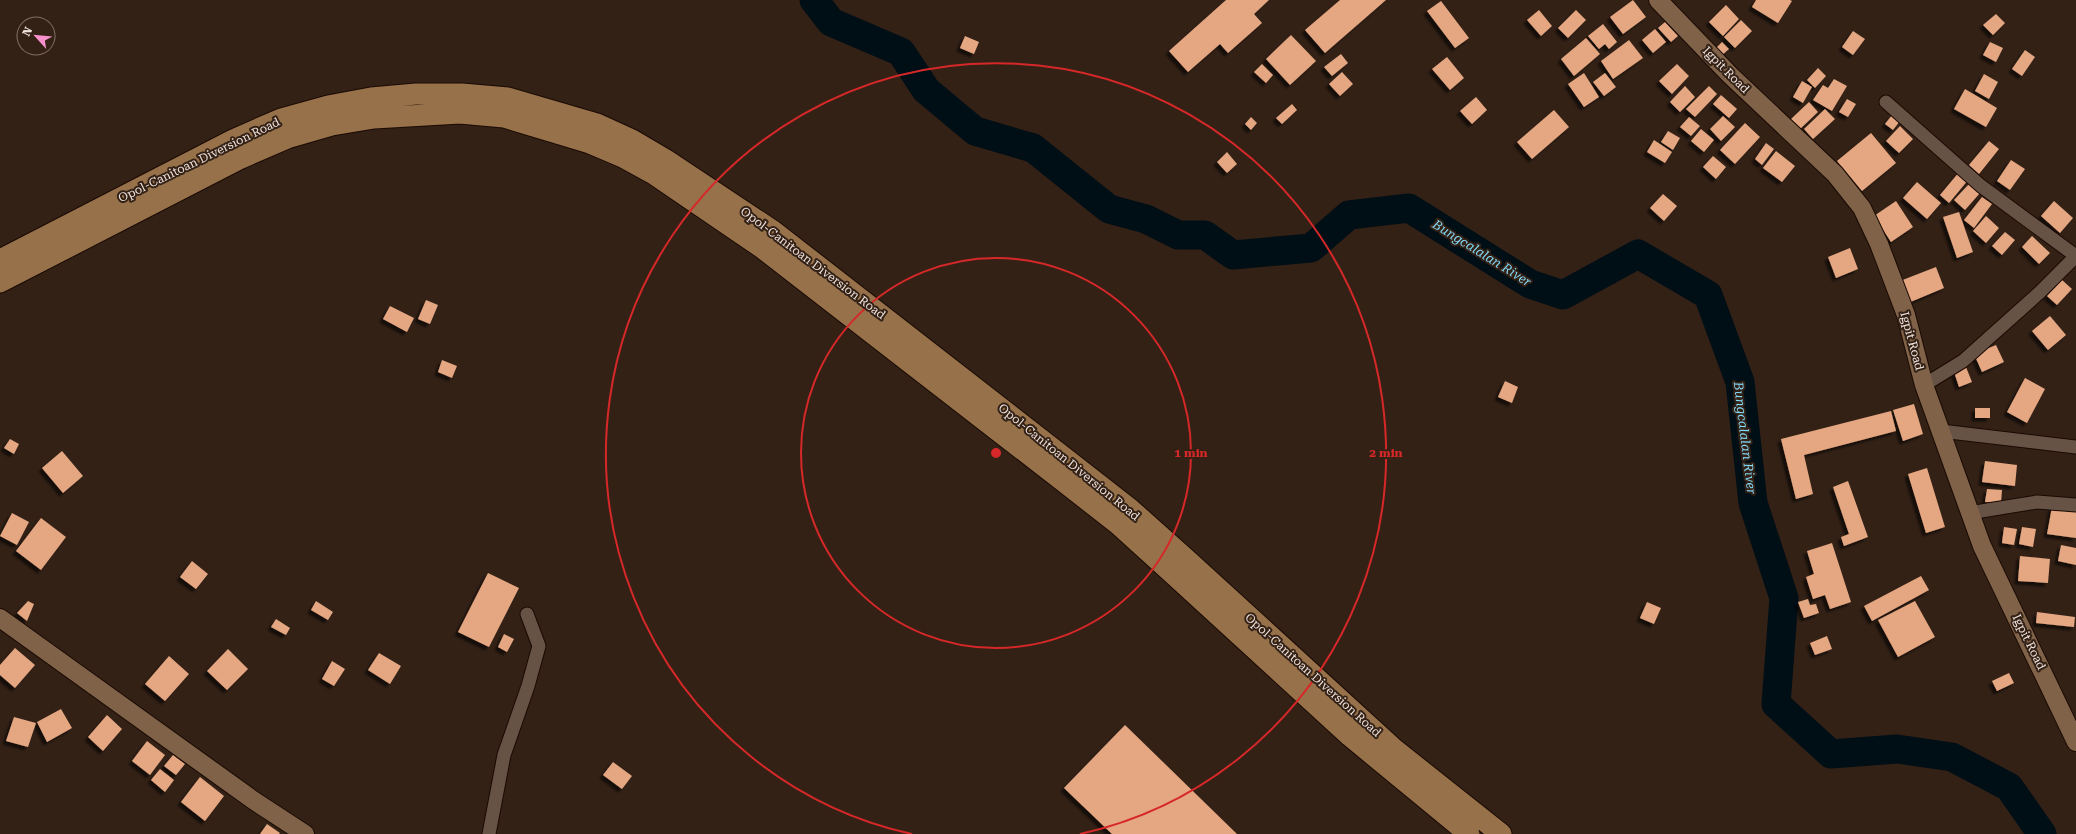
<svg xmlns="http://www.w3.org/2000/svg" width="2076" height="834" font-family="'Roboto Serif',serif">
<defs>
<filter id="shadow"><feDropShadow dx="-3.5" dy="3.5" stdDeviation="1" flood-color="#0009"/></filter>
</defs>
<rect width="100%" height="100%" fill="#332116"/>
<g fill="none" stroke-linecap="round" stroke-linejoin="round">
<!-- river -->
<path stroke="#000e16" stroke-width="29" d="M814 0 831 22 901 52 926 90 975 131 1033 148 1109 209 1146 219 1178 235H1205L1233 255 1311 248 1349 215 1409 208 1530 284 1563 295 1638 254 1708 295 1740 382 1753 503 1784 598 1776 704 1831 754 1897 749 1952 757 2009 787 2042 834"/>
</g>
<!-- building -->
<path fill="#e5a782" filter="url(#shadow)" d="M1226 0H1269L1254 14 1262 23 1228 53 1220 44 1188 72 1169 51Z
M1340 0H1386L1325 53 1305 30Z
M1633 0 1646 17 1623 34 1610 17Z
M1756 0H1790L1792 1 1778 23 1752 7Z
M1441 1 1469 38 1455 48 1427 11Z
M1726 5 1739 19 1723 36 1709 22Z
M1539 10 1552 26 1541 36 1527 20Z
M1576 10 1586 20 1568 38 1558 28Z
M1996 14 2005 23 1993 35 1983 25Z
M1741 20 1752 31 1735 48 1724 37Z
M1665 22 1678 36 1671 42 1658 28Z
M1603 24 1617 42 1609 49 1605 44 1599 49 1588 36Z
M1655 29 1666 42 1653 53 1642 40Z
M1853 31 1865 39 1853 55 1842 47Z
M1291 35 1316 61 1290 85 1266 59Z
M965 36 979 42 974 54 960 48Z
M1586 38 1600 54 1574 76 1561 59Z
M1629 40 1643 58 1613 79 1601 61Z
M1722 42 1729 49 1721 56 1715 49Z
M1990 42 2003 48 1996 62 1983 55Z
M2025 50 2035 57 2022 76 2012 69Z
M1341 54 1348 63 1332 76 1324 67Z
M1447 57 1464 78 1450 90 1432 69Z
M1262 64 1273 75 1266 83 1254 72Z
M1677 64 1689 76 1672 94 1659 81Z
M1818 68 1826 76 1815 88 1807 80Z
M1342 72 1353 84 1340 96 1329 84Z
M1584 73 1599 97 1584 107 1568 84Z
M1605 73 1616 87 1604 96 1593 82Z
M1984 74 1998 82 1989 99 1975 91Z
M1834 79 1847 86 1832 111 1813 100 1823 85 1828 88Z
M1802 81 1812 87 1803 103 1793 97Z
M1685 86 1695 97 1680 112 1670 102Z
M1709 86 1717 94 1695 117 1686 109Z
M1965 89 1997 108 1986 127 1954 109Z
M1721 95 1737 109 1729 118 1713 104Z
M1476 97 1487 110 1472 124 1460 111Z
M1847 99 1856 104 1848 117 1839 112Z
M1809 102 1818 112 1799 130 1790 120Z
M1292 104 1297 110 1282 124 1276 118Z
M1825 109 1835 119 1813 139 1804 129Z
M1554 110 1569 127 1532 159 1517 142Z
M1892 115 1900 121 1893 130 1885 124Z
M1723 116 1735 127 1721 141 1710 129Z
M1251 117 1257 123 1251 130 1245 124Z
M1689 117 1700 126 1691 136 1680 127Z
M1745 123 1760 137 1735 164 1720 150Z
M1900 126 1913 139 1899 153 1886 141Z
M1701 129 1714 140 1704 152 1691 141Z
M1668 131 1680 138 1673 150 1661 142Z
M1871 133 1896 163 1862 191 1837 161Z
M1654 140 1672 152 1665 163 1647 152Z
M1989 141 1999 149 1979 174 1969 165Z
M1766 143 1774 149 1762 165 1755 159Z
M1776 151 1795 166 1782 182 1763 168Z
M1227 152 1237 164 1227 173 1217 162Z
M1713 156 1726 167 1716 179 1703 167Z
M2011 160 2025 169 2010 190 1997 181Z
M1960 171 1969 179 1949 203 1940 195Z
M1917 182 1941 203 1927 219 1903 198Z
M1969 184 1980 193 1965 210 1954 200Z
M1663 194 1677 206 1664 221 1650 208Z
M1982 197 1992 204 1974 228 1964 220Z
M1896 201 1913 227 1891 242 1874 216Z
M2054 201 2073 218 2060 233 2041 216Z
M1959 212 1973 252 1957 258 1943 217Z
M1986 216 1999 228 1986 243 1973 231Z
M2005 232 2015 240 2002 255 1992 246Z
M2032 236 2050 253 2039 264 2022 247Z
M1850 248 1858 269 1836 278 1828 257Z
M1936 267 1944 288 1908 303 1900 281Z
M2062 280 2072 289 2057 305 2047 296Z
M426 300 438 305 430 324 418 319Z
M390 306 414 318 407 332 383 319Z
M2050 316 2066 335 2048 350 2032 331Z
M1996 345 2004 362 1982 372 1974 354Z
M442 360 457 366 452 378 438 372Z
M1966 367 1972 382 1959 387 1954 372Z
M2025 378 2045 389 2027 423 2007 412Z
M1505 381 1518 387 1512 403 1498 397Z
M1914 404 1923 434 1903 441 1893 410Z
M1975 408H1990V418H1975Z
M1891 411 1896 431 1804 455 1813 494 1796 499 1781 439Z
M10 439 19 444 14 454 4 448Z
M62 451 83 476 63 493 42 468Z
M1985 461 2017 465 2015 486 1982 482Z
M1927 468 1945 527 1926 533 1908 474Z
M1848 481 1868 537 1844 546 1841 537 1849 534 1833 487Z
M1987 489 2002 490 2001 503 1985 502Z
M2052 507 2076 511V538L2047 534Z
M12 513 29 522 17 545 0 536Z
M41 518 66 537 41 570 16 551Z
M2004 527 2017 529 2014 545 2002 543Z
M2022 527 2036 529 2033 547 2019 544Z
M1832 543 1851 602 1830 609 1825 595 1813 599 1806 577 1814 574 1807 551Z
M2061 545 2076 548V565L2058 561Z
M2020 556 2050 559 2048 583 2018 581Z
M192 561 208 574 196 589 180 577Z
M488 573 519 588 489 647 458 632Z
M1921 576 1929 590 1872 621 1864 606Z
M1808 599 1810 605 1816 604 1819 613 1804 618 1798 602Z
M28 601 34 604 27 621 17 613Z
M316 601 333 612 328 620 311 610Z
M1915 601 1935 637 1898 657 1878 620Z
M1647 602 1661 608 1654 624 1640 618Z
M2037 612 2075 617 2074 627 2036 623Z
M276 619 290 628 286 635 271 627Z
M504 634 514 639 507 652 498 647Z
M1827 636 1832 649 1815 655 1810 643Z
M15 648 35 665 15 688 0 675V665Z
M228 649 248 669 227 690 207 671Z
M379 653 401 666 390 684 368 670Z
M169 656 189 674 165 701 145 684Z
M332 661 345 669 334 686 322 679Z
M2009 673 2014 683 1997 691 1992 681Z
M61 709 72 728 47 742 37 722Z
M107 715 122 729 103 751 88 737Z
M14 717 36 723 28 747 6 741Z
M1125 725 1237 834H1112L1064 788Z
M147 741 165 755 150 775 132 761Z
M173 755 185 764 176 775 164 766Z
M613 762 632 776 622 789 603 775Z
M160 769 174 780 165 792 151 780Z
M200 777 224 796 205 821 181 802Z
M267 824 280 833 279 834H260Z"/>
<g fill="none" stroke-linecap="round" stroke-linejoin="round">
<defs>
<path id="street" d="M1886 102 1981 186 2076 256
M1924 385 1963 361 2039 293 2076 256
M1941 431 2076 447
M1969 513 2037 502 2076 505
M489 834 504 755 528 686 539 646 527 614"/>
<path id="secondary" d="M1658 0 1730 75 1835 174 1862 208 1879 244 1906 315 1924 385 1982 546 2076 742
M0 618 253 800 305 834"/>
<path id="primary" d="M0 260 233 140 281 119 328 106 371 98 416 94H462L508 98 597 124 632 140 666 160 773 231 1075 466 1130 509 1185 558 1394 749 1501 834
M0 282 241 158 287 138 332 125 374 118 460 113 504 117 590 143 623 157 654 174 761 247 1063 481 1118 524 1172 573 1350 736 1469 834"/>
</defs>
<!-- street casing -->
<use href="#street" stroke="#1a0a03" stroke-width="15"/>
<!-- secondary casing -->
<use href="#secondary" stroke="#1a0a03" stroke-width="20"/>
<!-- primary casing -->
<use href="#primary" stroke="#1a0a03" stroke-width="23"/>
<!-- street -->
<use href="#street" stroke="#675246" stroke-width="13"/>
<!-- secondary -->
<use href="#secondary" stroke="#7f6248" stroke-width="18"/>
<!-- primary -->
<use href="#primary" stroke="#97714a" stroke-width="21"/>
</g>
<!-- distance rings -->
<g fill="none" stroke="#d62828" stroke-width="2">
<circle cx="996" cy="453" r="195"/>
<path d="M912 834A390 390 0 1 1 1080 834"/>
</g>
<g text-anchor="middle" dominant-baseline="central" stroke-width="4" stroke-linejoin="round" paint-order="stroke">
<!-- street labels -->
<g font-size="12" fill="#f0e3dc" stroke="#332116">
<text transform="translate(1726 70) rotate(45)">Igpit Road</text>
<text transform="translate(199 160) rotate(-26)">Opol-Canitoan Diversion Road</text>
<text transform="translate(813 263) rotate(37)">Opol-Canitoan Diversion Road</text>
<text transform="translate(1912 341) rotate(75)">Igpit Road</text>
<text transform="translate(1069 462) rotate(39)">Opol-Canitoan Diversion Road</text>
<text transform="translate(2029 642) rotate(64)">Igpit Road</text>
<text transform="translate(1313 675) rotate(42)">Opol-Canitoan Diversion Road</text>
</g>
<!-- water labels -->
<g font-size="13" font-style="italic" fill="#82daf9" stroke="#332116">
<text transform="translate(1482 253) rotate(32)">Bungcalalan River</text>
<text transform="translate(1745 438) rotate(83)">Bungcalalan River</text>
</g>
</g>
<circle cx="996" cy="453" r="6" fill="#d62828" stroke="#332116" stroke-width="2"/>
<g font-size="12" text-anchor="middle" font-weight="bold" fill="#d62828" stroke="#332116" stroke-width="4" stroke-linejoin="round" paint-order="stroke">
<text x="1191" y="457">1 min</text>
<text x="1386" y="457">2 min</text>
</g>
<!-- north arrow -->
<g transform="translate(36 36) rotate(297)"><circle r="19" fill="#332116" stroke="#7f6f65"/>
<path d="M0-3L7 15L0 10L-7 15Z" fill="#f890cc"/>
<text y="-6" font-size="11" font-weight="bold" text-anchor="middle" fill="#f0e3dc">N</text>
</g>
</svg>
